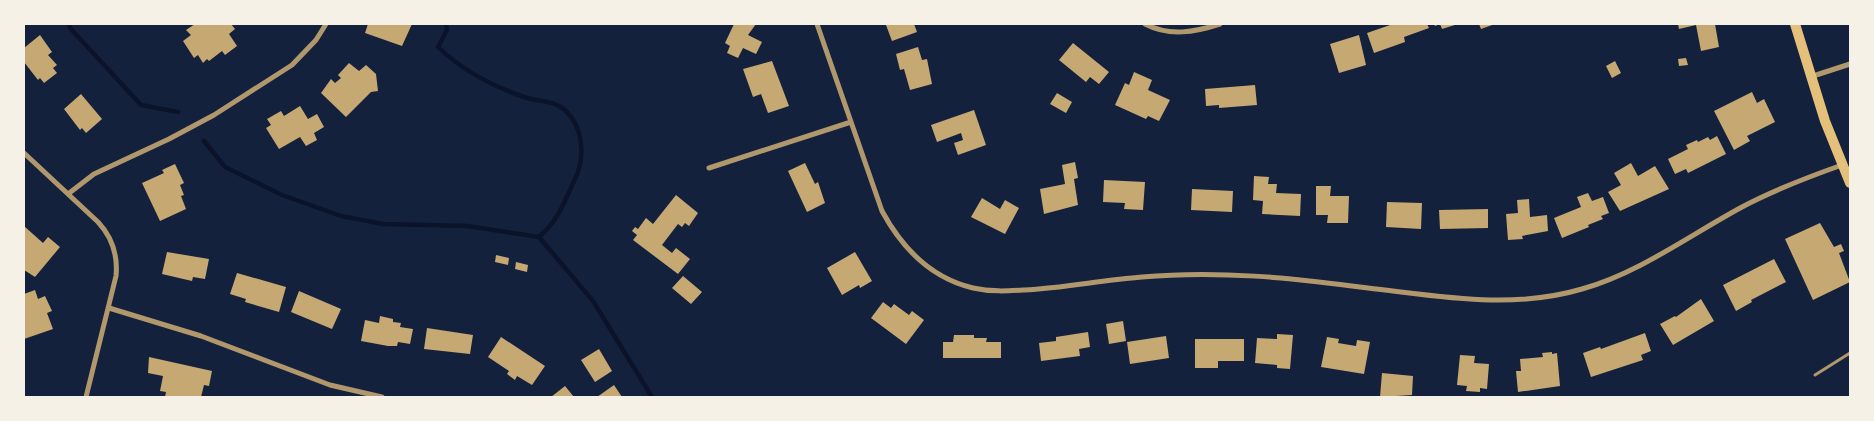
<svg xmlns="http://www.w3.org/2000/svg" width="1874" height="421" font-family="'DM Sans',sans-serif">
<rect width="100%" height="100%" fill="#14213d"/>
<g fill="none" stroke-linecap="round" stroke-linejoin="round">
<!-- stream -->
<path stroke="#0b132b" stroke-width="4.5" d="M69 24 70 28 141 105 178 112
M446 24 447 30 438 47C463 71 494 87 527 98 541 102 554 100 566 111 584 128 585 159 575 179 563 204 560 218 539 237
M204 141 225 167 282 195 341 216 383 224 467 226 539 237 593 301 652 397"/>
</g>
<!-- building -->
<path fill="#c6a872" d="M195 24H231L235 29 229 34 237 46 225 55 222 51 209 61 207 59 203 63 198 55 194 58 183 41 191 35 186 30Z
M368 24H412L402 46 365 33Z
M734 24H756L748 35 762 42 756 54 743 48 738 58 727 53 730 46 725 43Z
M890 24H914L917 32 892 41 886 25Z
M1393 24H1427L1429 28 1404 37 1405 42 1374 53 1367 33Z
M1434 24H1458L1442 29 1440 24 1435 26Z
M1479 24H1495L1481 29Z
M1678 24H1715L1719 47 1701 51 1696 25 1679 29Z
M40 35 52 52 48 55 57 65 53 68 57 73 44 83 40 78 38 80 24 62V48Z
M1359 35 1366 65 1339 73 1330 44Z
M1073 43 1109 72 1099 84 1090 77 1086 82 1059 60Z
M918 47 922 60 927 59 932 84 910 90 904 69 900 70 896 54Z
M1686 58 1688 65 1679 66 1678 59Z
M772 61 789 106 768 113 761 94 753 97 743 69Z
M1615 61 1621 73 1612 78 1606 66Z
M349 63 359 71 366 65 376 74 378 91 371 92 346 117 321 93 331 79 335 83 341 78 338 75Z
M1134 72 1152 80 1148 90 1170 100 1159 121 1148 116 1146 119 1115 105 1125 83 1129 85Z
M1255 85 1257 105 1219 108V105L1206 106 1205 89Z
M1752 92 1757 103 1764 99 1775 122 1747 136 1750 141 1734 150 1714 111Z
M1057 93 1072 102 1066 113 1050 104Z
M81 94 102 119 86 133 82 128 80 130 64 109Z
M300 106 308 119 317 114 324 127 314 133 317 140 306 146 300 137 279 149 266 128 271 125 267 119 281 111 284 116Z
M974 110 986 145 958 155 954 143 963 140 961 133 937 142 931 125Z
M1717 136 1726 154 1688 173 1686 169 1675 174 1668 159 1688 149 1686 145 1697 140 1698 142 1708 137 1710 140Z
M1075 162 1078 178 1074 179 1078 205 1044 214 1040 189 1065 184 1062 165Z
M805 163 815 184 818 182 825 203 807 212 788 171Z
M1631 163 1638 176 1655 166 1669 189 1620 211 1608 192 1621 185 1614 173Z
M175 164 184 183 180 185 184 195 181 196 186 209 160 221 142 183 164 173 162 170Z
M1254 176 1269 177 1268 184H1277L1276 193 1301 194 1300 216 1262 214 1263 201 1253 200Z
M1104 180 1145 182 1143 210 1124 209 1125 203 1103 202Z
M1316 186H1331L1330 196H1349L1348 223H1327L1328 215H1316Z
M1192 189 1233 191 1232 212 1191 210Z
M1588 193 1592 201 1603 197 1609 213 1601 216 1603 219 1588 225 1589 227 1562 238 1554 218 1581 207 1577 197Z
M676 195 698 213 689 226 685 223 682 227 678 224 662 245 672 253 676 248 690 259 678 274 633 240 637 235 632 231 635 227 638 229 646 218 653 224Z
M982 198 1000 209 1005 200 1019 208 1005 234 971 217Z
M1529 199 1530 217 1547 215 1548 231 1522 236 1523 239 1508 240 1506 214 1518 213 1517 200Z
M1387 202 1422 203 1421 229 1386 227Z
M1488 209V228L1440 229 1439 210Z
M1820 223 1834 247 1841 244 1844 251 1839 253 1850 282 1813 300 1785 239Z
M24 226 43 243 48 237 60 247 35 277 24 270Z
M167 252 209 259 205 279 193 277 192 281 162 274Z
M855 252 872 281 860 288 859 285 842 295 827 268Z
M496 255 509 258 508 265 495 262Z
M1774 259 1786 282 1751 300 1752 302 1736 311 1723 285Z
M516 262 528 265 527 272 515 269Z
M237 273 286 287 279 312 245 302 246 299 230 294Z
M683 276 702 292 691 304 672 288Z
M35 290 38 299 45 296 52 311 47 313 53 329 24 339V294Z
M299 291 341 309 332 329 291 312Z
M1701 299 1714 321 1673 345 1660 324 1675 316 1676 317Z
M883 302 891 308 894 304 909 315 912 311 924 320 906 344 871 318Z
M380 316 393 319V322L401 323 400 327 413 329 410 344 398 342 397 346H388L361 341 365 320 379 323Z
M1123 321 1126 341 1109 344 1106 324Z
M427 328 473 335 470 354 424 349Z
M1088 332 1090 347 1079 349 1080 356 1041 361 1039 343 1056 341V337Z
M1645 333 1651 351 1641 355 1643 360 1591 377 1583 353 1600 347 1601 349Z
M1277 334 1293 335 1290 369 1277 368V365L1255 363 1257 338 1277 339Z
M954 335H974V338H987L986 342H1001V358H943V342H953Z
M1166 336 1169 358 1130 364 1127 342Z
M501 337 545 366 532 385 517 376 515 380 507 374 509 371 488 357Z
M1327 337 1339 339 1338 343 1356 346 1357 340 1370 342 1364 374 1321 367Z
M1195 339H1244V361H1218V368H1195Z
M599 349 612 371 595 382 581 360Z
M1552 352V354L1557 353 1560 386 1518 392 1516 371H1521L1520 359 1543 357 1542 353Z
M1460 355 1475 356 1474 363 1489 364 1487 389 1480 388V392L1466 391 1467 386 1457 385Z
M149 357 212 371 209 386 204 385 201 397H165L166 392 160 391 163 376 148 373Z
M1382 373 1413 376 1412 395 1380 397Z
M614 385 622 397H597Z
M565 386 574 397H551Z"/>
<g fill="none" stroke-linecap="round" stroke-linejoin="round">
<!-- service -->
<path stroke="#b1986c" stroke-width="3" d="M1815 375 1850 353"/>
<!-- minor -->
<path stroke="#b1986c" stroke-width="5" d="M817 24 882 211C902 248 931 278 973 288 991 292 1007 291 1024 290 1064 288 1102 280 1142 277 1218 270 1292 278 1368 288 1439 296 1511 310 1582 289 1639 273 1690 235 1742 207 1774 190 1808 177 1842 165
M1145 24C1170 37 1195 32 1220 24
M1810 77 1850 64
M24 153 98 222C113 238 118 255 116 276L86 397
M709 168 851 122
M68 194 94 174 169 139 214 115 292 65 316 40 326 24
M109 308 201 336 330 385 382 397"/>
<!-- primary -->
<path stroke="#e5c07b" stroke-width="10" d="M1795 24 1825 121 1850 183"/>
</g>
<!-- border -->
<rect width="1874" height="421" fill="none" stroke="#f6f1e7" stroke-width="50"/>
</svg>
